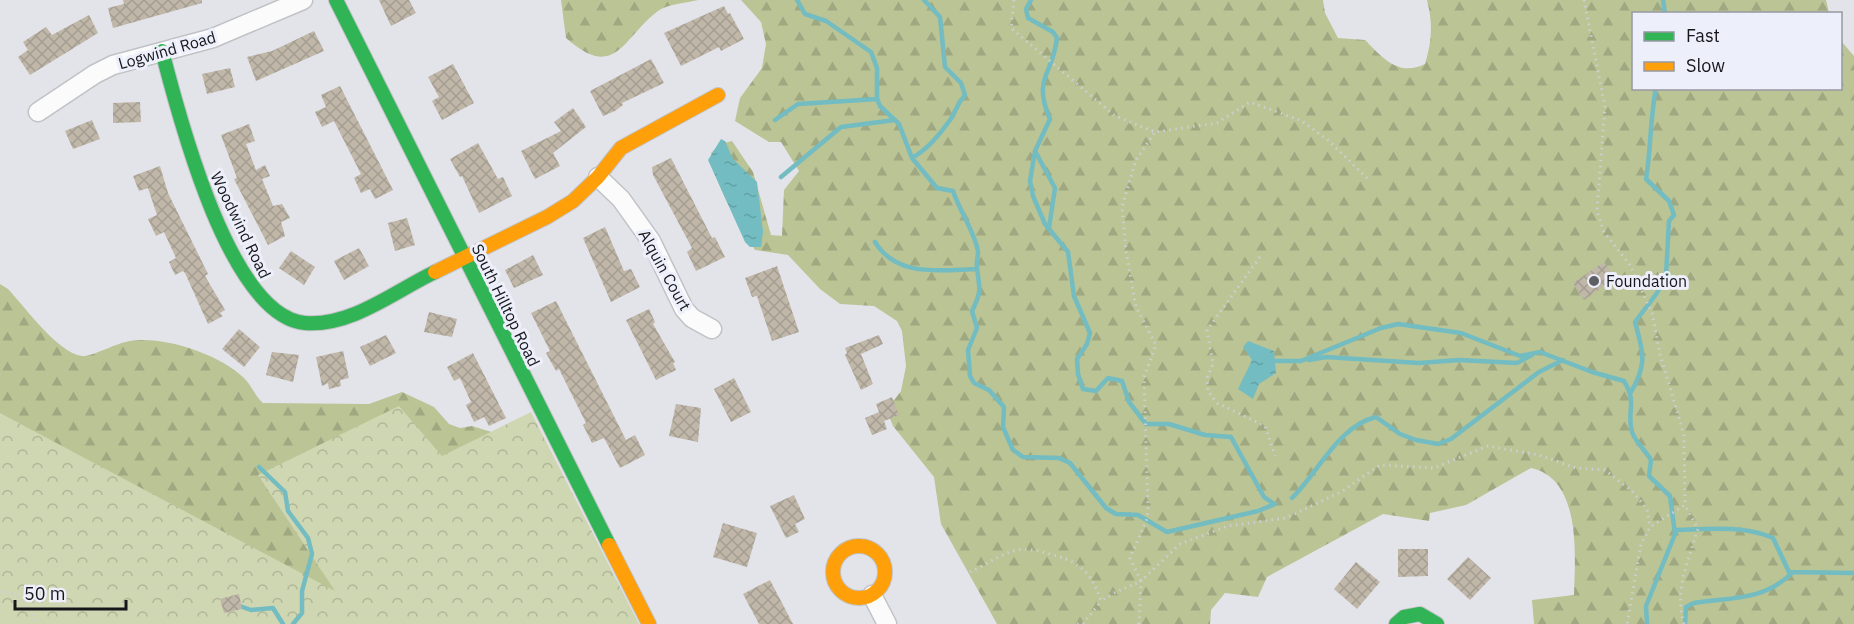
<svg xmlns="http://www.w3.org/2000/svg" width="1854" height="624" font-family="'IBM Plex Sans',sans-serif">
<defs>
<pattern id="forest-firs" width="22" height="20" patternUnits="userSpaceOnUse" patternTransform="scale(1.5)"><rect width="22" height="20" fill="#bac495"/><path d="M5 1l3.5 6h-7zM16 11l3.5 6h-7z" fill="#9fa880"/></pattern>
<pattern id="park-crowns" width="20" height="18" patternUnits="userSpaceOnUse" patternTransform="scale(1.5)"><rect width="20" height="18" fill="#ced6b2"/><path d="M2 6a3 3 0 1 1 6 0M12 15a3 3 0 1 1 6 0" fill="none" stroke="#b0b798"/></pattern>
<pattern id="water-ripples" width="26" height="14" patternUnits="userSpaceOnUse" patternTransform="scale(1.5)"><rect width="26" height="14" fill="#72bcc2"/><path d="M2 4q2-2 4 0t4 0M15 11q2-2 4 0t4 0" fill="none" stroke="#62a1a6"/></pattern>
<pattern id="building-cross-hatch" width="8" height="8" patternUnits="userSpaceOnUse" patternTransform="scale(1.5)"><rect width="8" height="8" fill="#c0b7a9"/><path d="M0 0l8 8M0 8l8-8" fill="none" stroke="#a49d91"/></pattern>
</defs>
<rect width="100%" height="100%" fill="#e3e4ea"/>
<!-- forest -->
<path fill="url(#forest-firs)" d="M561 0H698C687 3 667 4 658 11 622 38 616 82 566 38Z
M741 0H1323L1325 13 1338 38 1365 40C1383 58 1398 77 1425 64 1432 41 1433 23 1427 0H1826L1829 13 1634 14V88H1840L1841 41 1854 56V624H1534L1532 600 1574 595C1575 556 1582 479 1531 468L1466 505 1430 513 1429 521 1383 514 1267 577 1258 597 1225 593 1211 610 1210 624H997L941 524 934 477 893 426 889 416 892 403 901 391 906 366 902 331 897 321 874 306 840 304 820 289 788 255 755 250C735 216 717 192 711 153L720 144 732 141 753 172 771 235 782 236 784 190 799 171 781 142H769L735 121 740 98 762 68 766 44 761 22Z
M0 284 8 289C24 306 59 354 82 356 92 357 116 343 130 341 162 335 220 354 244 378 252 386 255 396 263 403L369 404 402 392 434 407 449 424 460 428 472 426 498 434 629 624H0Z"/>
<!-- park -->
<path fill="url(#park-crowns)" d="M399 406 442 456 531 412 639 624H0V413L335 591 258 475Z"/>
<!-- water -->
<path fill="url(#water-ripples)" d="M721 139 725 141 733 159 757 182 763 232 761 247H750L745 242 708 160Z
M1248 341 1274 351 1276 373 1259 384 1253 399 1238 389 1252 360 1243 347Z"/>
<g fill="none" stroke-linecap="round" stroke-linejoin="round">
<!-- stream -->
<path stroke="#72bcc2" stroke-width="4.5" d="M797 0 805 14 826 21 871 52 877 68V99L880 106 899 124 912 158 937 188 953 191C959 210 976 234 978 252 978 257 976 262 977 267 979 289 983 289 972 311L977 328 968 350 970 376 974 383 989 390 1004 407 1003 427 1013 450 1023 457 1059 458 1070 463 1106 508 1116 514 1138 515 1167 532 1258 511 1275 504
M1031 0 1026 9 1028 18 1053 32 1057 38C1053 75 1032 78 1050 119L1035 151 1030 181 1033 196 1045 224 1068 252 1074 296 1090 333 1087 344 1077 359 1078 374 1083 389 1096 391 1108 378 1122 381 1129 402 1146 424H1169L1205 435 1231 437 1264 497 1274 504
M1663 0 1665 14
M775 120 798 104 877 99
M1035 151 1055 188 1049 228
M912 158C928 149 939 135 950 120 957 111 955 106 965 95L961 83 945 67 940 17 924 0
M781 177 841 127 895 120
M875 242C897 278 940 270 977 269
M1309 360 1326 357 1419 363 1459 360 1517 363 1532 355
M1275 361H1301
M1301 361 1381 328 1398 324 1461 333 1520 356 1540 352 1592 372 1624 381C1638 404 1626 411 1632 432 1635 442 1646 451 1651 460L1649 476 1670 496 1675 534 1646 606 1647 624
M1631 392C1648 363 1643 352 1635 322L1657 293 1666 275 1669 221 1674 215 1669 201 1646 179C1651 149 1650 119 1656 88
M259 467 285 492 288 511 308 538 312 554 302 591V613L293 624
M1292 498C1318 473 1338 426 1376 417L1400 434 1416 440 1438 444 1451 439 1539 372 1563 360
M1675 530C1708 529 1743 525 1773 538L1789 572 1854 573
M237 605 251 610 273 608 283 624
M1685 624 1686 607 1694 603C1732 597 1763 601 1792 573"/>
</g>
<!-- building -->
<path fill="url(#building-cross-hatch)" d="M123 0H202V3L113 28 108 8 124 4Z
M379 0H409L416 13 391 26Z
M724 6 728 14 730 13 744 39 721 51 719 47 681 66 664 33Z
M89 15 98 33 30 75 18 57 28 50 23 42 46 27 52 35Z
M314 31 324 51 256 81 247 57 272 51Z
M651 59 664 83 622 103 623 105 615 111 603 116 590 91Z
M453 64 474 103 442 120 432 101 439 97 428 77Z
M230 68 235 87 207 94 202 74Z
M340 86 393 190 375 199 370 189 361 193 354 178 361 174 334 121 322 127 315 112 326 107 321 95Z
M140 102 141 122 113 123V103Z
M573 108 586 127 553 153 560 166 535 179 521 151 561 131 554 122Z
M92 120 100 139 73 149 65 131Z
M249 124 255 141 246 144 256 170 265 165 270 176 262 179 273 206 282 204 290 218 281 222 285 236 268 245 234 179 237 178 221 135Z
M478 143 498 179 503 177 512 196 479 213 462 176 460 177 450 159Z
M671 158 712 238 715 237 725 257 696 271 687 252 692 248 653 175 652 167Z
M160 166 168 193 208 274 205 276 225 310 220 313 223 316 208 324 185 273 183 271 175 275 169 262 176 258 164 232 156 236 148 219 157 215 148 188 139 191 133 176Z
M407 218 415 245 395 251 388 223Z
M605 227 624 271 631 269 640 287 611 302 583 238Z
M359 248 369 266 344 280 334 261Z
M291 251 315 267 304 285 279 268Z
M533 255 543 275 514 288 505 270Z
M1604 262 1615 278 1584 300 1573 283Z
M777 266 799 332 772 341 757 296 752 297 745 278Z
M556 301 626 440 635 435 645 455 620 468 604 438 592 443 583 425 586 423 559 369 556 371 546 353 550 351 531 313Z
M649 309 655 322 653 324 675 362 673 363 676 370 656 380 626 320Z
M429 312 457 319 452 337 424 332Z
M239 329 260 347 244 367 222 349Z
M386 335 396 353 370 366 360 347Z
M879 335 883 344 861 354 873 384 861 390 845 355 847 353 845 348Z
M343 351 349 378 340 380 341 386 329 389 328 383 322 386 316 357Z
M272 352 299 355 293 382 266 375Z
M473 353 506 418 489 426 484 417 474 422 466 405 471 402 460 378 454 381 447 367Z
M734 378 751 412 731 422 714 389Z
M892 397 899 415 884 421 887 429 872 435 865 418 879 412 876 404Z
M676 404 701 408 698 442 669 436Z
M794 495 805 519 795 524 799 532 786 538 770 506Z
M723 523 757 533 747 567 713 557Z
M1398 549H1428V576L1398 577Z
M1468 557 1491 578 1470 600 1447 579Z
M1356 562 1380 582 1357 609 1334 589Z
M770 580 793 624H759L743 594Z
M239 594 242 609 224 613 220 599Z"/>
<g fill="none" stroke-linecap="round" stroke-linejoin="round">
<defs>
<path id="street" d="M38 112 95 74 113 65 213 38 303 0
M598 177 621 199 651 241 684 309 692 318 712 329
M872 595 887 624"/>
<path id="fast" d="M336 0 609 545
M162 51C178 113 229 316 305 323 351 327 395 291 435 272
M1396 624 1404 617 1420 614 1437 624"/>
<path id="slow" d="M435 272 547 217 573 201 598 177 621 148 718 95
M609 545 649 624
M833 572a26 26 0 1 1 52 0a26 26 0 1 1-52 0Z"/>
</defs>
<!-- street casing -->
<use href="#street" stroke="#c1c2c6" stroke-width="21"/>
<!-- fast casing -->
<use href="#fast" stroke="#c1c2c6" stroke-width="16"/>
<!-- slow casing -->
<use href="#slow" stroke="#c1c2c6" stroke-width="16"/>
<!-- path -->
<path stroke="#cfcfd0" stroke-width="3" stroke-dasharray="1.5 4.5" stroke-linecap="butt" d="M1014 0 1011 28 1115 116 1155 132 1217 123 1250 102 1302 121 1329 141 1370 181
M1584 0 1605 107 1597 211 1604 232 1630 265 1652 313 1660 354 1684 435 1685 505 1650 527 1641 544 1627 624
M1260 257 1207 330 1213 364 1207 378 1208 391 1217 403 1265 426 1275 456
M970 572C984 566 1002 553 1017 550 1028 548 1039 551 1050 554 1079 561 1092 573 1101 601 1117 590 1125 589 1141 581L1130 558 1147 519 1148 509 1144 377 1156 345 1136 307 1126 251 1122 207 1136 160 1155 132
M0 591 17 595 38 624
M1077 624H1083L1101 601
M1139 624 1141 581 1180 544 1228 526 1286 518 1341 492 1380 465 1434 468 1488 446 1539 455 1576 468 1605 470 1633 492 1647 509 1650 527
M1684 624C1674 591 1688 561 1698 529L1685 505"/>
<!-- street -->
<use href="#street" stroke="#fbfbfc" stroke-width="18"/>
<!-- fast -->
<use href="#fast" stroke="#30b455" stroke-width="14"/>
<!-- slow -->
<use href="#slow" stroke="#ff9f0a" stroke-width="14"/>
</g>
<!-- markers -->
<circle fill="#5e5f63" stroke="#edeffb" stroke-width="2" cx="1594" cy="281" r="6"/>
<g text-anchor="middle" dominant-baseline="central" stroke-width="6" stroke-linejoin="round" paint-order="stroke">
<!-- street labels -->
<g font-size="16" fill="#16171b" stroke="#edeffb">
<text transform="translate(167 50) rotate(-16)">Logwind Road</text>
<text transform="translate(241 225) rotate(64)">Woodwind Road</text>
<text transform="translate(665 270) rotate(61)">Alquin Court</text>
<text transform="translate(506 305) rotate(64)">South Hilltop Road</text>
</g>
<!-- poi labels -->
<g font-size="16" fill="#16171b" stroke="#edeffb" text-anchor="start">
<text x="1606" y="281">Foundation</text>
</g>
</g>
<!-- legend -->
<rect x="1632" y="12" width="210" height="78" fill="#edeffb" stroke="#9799a1" stroke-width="1.5"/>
<rect x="1644" y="32" width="30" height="9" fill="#30b455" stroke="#9799a1" stroke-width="1.5"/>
<text x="1686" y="42" font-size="18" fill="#16171b">Fast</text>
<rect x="1644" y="62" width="30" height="9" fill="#ff9f0a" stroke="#9799a1" stroke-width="1.5"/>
<text x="1686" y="72" font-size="18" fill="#16171b">Slow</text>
<!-- scale -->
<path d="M15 600v9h111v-9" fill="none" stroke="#16171b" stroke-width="3"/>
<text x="24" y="600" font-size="18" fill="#16171b" stroke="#edeffb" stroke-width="4.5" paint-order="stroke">50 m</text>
</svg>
